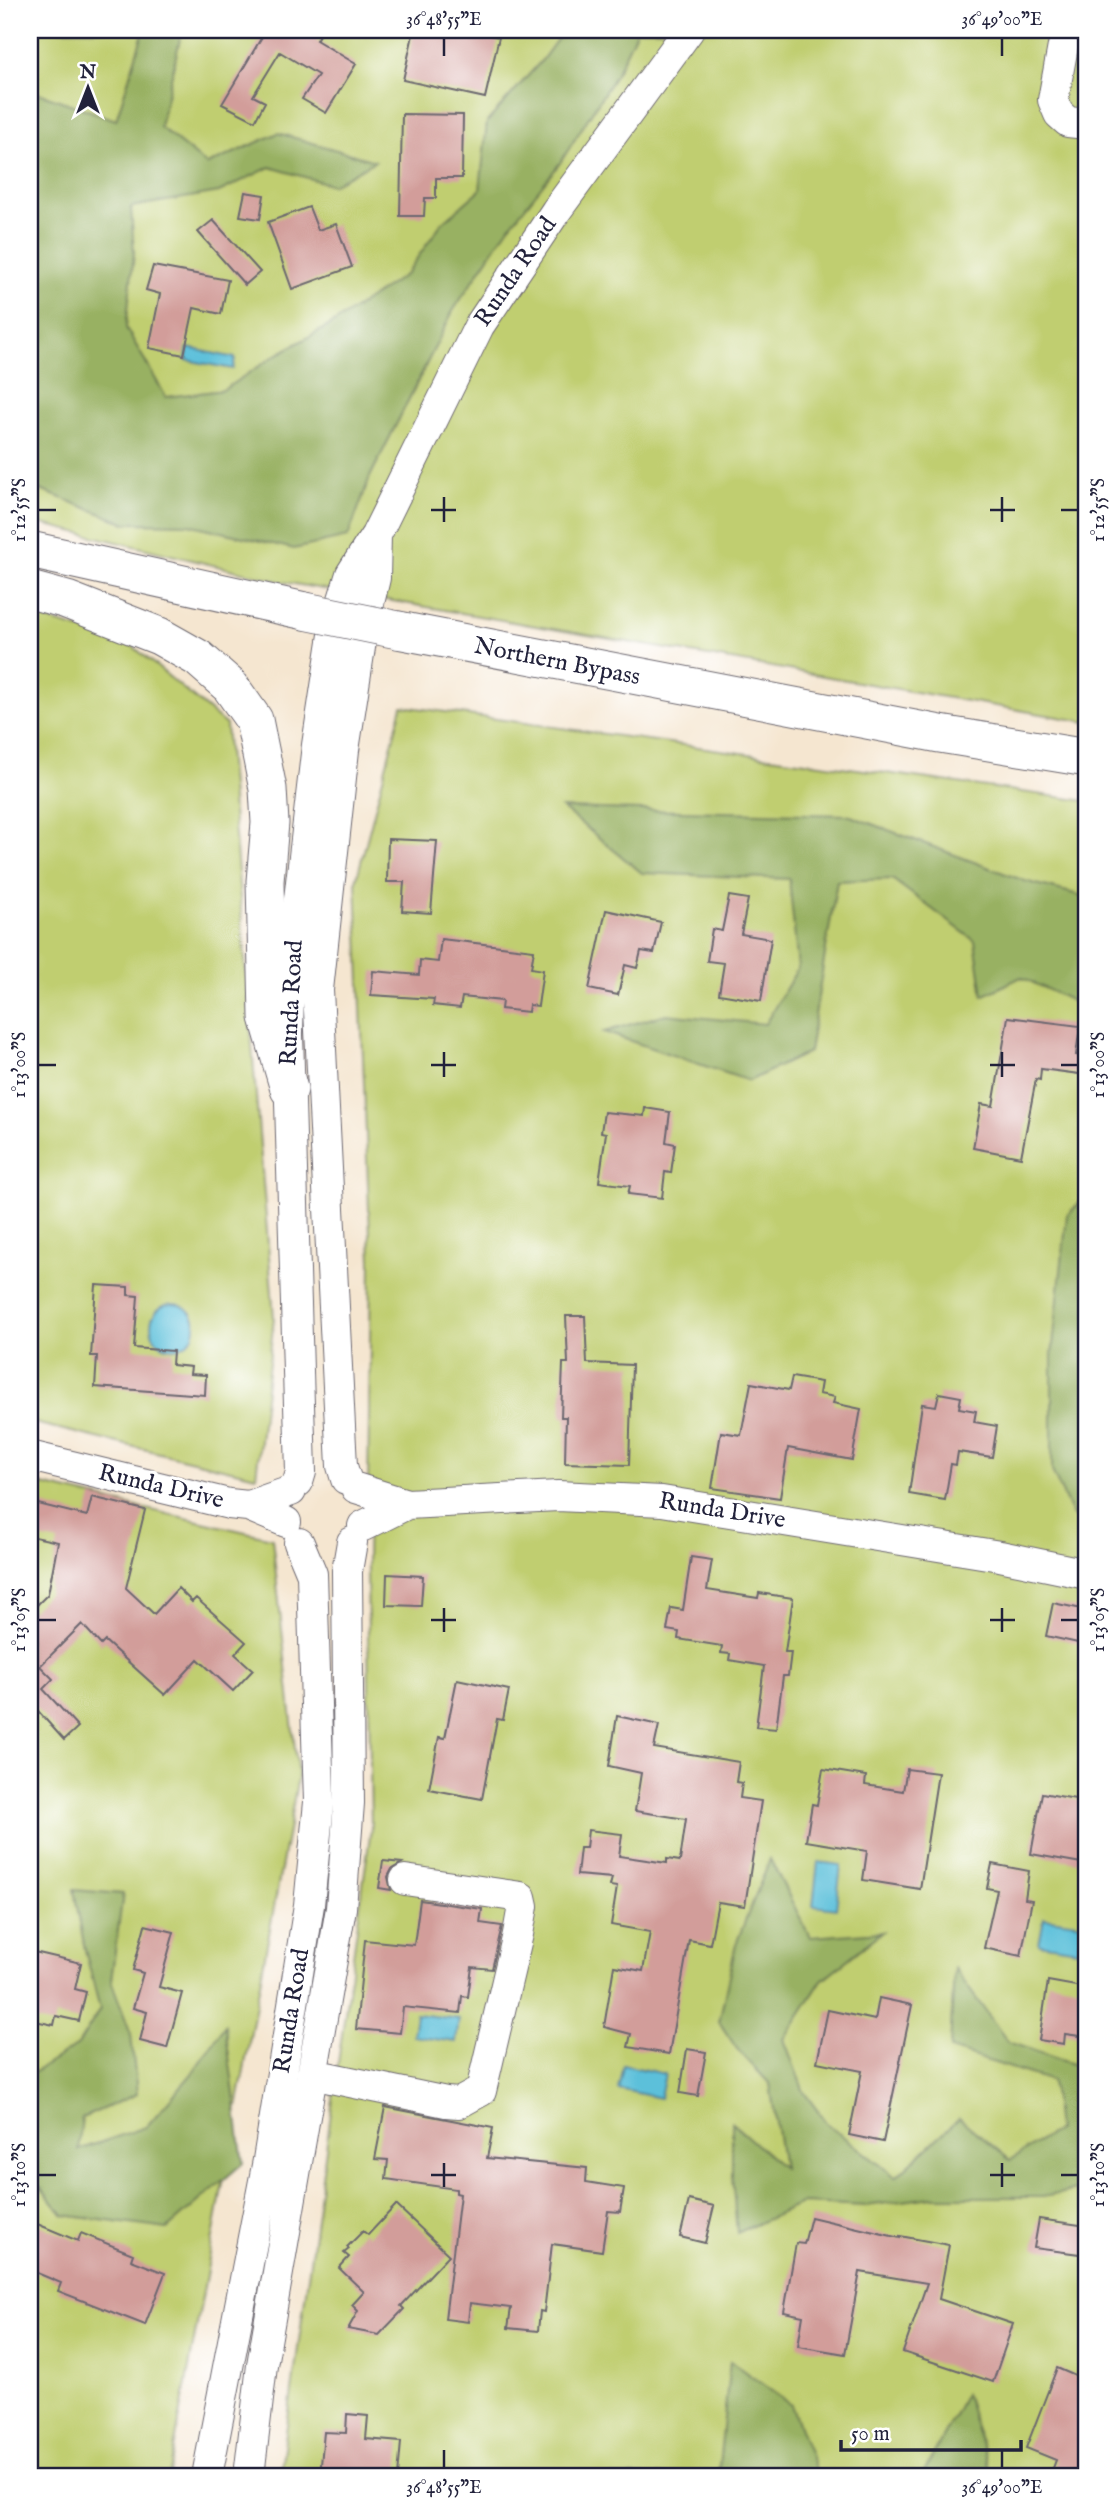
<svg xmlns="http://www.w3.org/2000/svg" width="1117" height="2506" font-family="'IM FELL English',serif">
<rect width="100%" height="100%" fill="#fff"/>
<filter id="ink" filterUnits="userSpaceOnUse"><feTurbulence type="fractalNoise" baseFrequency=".0143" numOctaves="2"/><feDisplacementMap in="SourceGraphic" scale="14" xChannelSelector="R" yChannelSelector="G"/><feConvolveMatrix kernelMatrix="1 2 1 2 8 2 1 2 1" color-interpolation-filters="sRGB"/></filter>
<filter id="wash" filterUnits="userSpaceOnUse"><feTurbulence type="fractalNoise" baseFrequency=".00686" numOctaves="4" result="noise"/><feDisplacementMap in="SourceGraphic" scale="28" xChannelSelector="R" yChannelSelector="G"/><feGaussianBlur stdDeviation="1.57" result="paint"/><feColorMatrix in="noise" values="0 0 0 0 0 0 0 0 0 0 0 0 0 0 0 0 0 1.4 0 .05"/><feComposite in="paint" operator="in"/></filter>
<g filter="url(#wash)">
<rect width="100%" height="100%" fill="#f5e6d0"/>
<!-- green -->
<path fill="#c0ce70" stroke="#717856" stroke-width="2" d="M30 30H1087V722L283 582 30 521Z
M30 615 129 643 226 725 274 1318 256 1476 30 1422Z
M402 706 1087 801V2476H280L371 1828 367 1569 371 1261 356 881Z
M30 1482 272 1538 298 1777 169 2476H30Z"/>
<!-- forest -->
<path fill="#98b162" stroke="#5d6a4e" stroke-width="2" d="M144 30H182L160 127 207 165 278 133 375 161 332 185 270 167 219 192 131 207 134 253 126 328 166 397 223 390 276 355 334 323 406 274 441 224 480 190 487 122 542 60 564 30H637L616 74 560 163 506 231 453 311 370 477 348 537 294 549 188 524 125 523 30 486V92H36L116 120Z
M562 808 848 815 1025 881 1087 897V1008L1021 977 983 996 975 941 892 879 837 881 809 1052 749 1081 604 1032 666 1014 765 1024 798 968 789 879 642 873Z
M1087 1196V1523L1073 1516 1052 1471V1355L1067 1215Z
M770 1859 810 1937 882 1932 822 1980 784 2039 804 2092 828 2125 896 2177 959 2118 1010 2160 1057 2130 1052 2081 950 2049 954 1968 1008 2042 1087 2069V2188L1043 2197H932L866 2206 803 2203 737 2233 732 2176V2123L783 2168 770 2084 737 2049 719 2022 736 1944Z
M74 1890 123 1894 111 1980 131 2034 137 2094 82 2118 78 2150 146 2127 191 2075 225 2025 243 2163 167 2229 63 2215 30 2174V2075L78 2045 100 2009 85 1950Z
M730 2361 791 2405 818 2476H718Z
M965 2394 992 2476H919L923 2474Z"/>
<!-- water -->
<path fill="#5cc0da" stroke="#3f718a" stroke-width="2" d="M188 348 235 358 233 369 186 360Z
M151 1326a22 22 0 1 1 44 0a22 22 0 1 1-44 0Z
M818 1862 841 1865 836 1909 813 1906Z
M1044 1918 1083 1924 1078 1950 1039 1944Z
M416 2014 459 2019 456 2042 413 2036Z
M623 2065 665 2074 660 2098 618 2089Z"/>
<g id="blocks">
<!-- building -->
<path fill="#d29d9a" d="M266 30H322L316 40 356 64 326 113 302 99 318 75 280 52 253 96 265 102 255 121 222 104Z
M414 30H467L499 37 485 98 403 80Z
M402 114 463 115 462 178H436V198H425L424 216H400Z
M245 192 264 195 260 219 240 216Z
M309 207 318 230 336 224 352 267 292 289 268 222Z
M213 220 260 272 245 285 198 232Z
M153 266 228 280 221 314 194 308 184 355 149 348 160 294 146 290Z
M388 839 437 841 431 913 402 911 404 882H387Z
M729 896 748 899 741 934 771 939 761 1001 719 994 724 963 707 961 712 929 722 931Z
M606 910 661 922 654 953 641 951 637 968 625 965 618 995 589 989Z
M441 939 534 950 531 968 543 970 538 1006 529 1005 528 1012 501 1009 502 1001 462 997 460 1008 433 1005 434 999 371 995 373 971 419 975 420 960 438 962Z
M1008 1017 1080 1026 1076 1055 1087 1056V1075L1041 1069 1040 1080 1036 1079 1021 1157 973 1148 981 1104 993 1106Z
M645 1108 670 1112 666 1142 675 1144 671 1173 665 1172 662 1198 628 1194 630 1186 599 1182 606 1133 601 1132 604 1112 644 1116Z
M96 1285 128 1287V1295L138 1296 134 1348 173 1351 172 1365 191 1367 190 1374 206 1375 205 1395 95 1387 97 1356H91Z
M566 1316H585L587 1363 632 1365 629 1465 565 1463 566 1417H561L563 1363H568Z
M792 1377 821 1382 819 1394 835 1397 833 1403 861 1409 852 1460 788 1448 780 1498 712 1488 721 1432 741 1435 751 1383 789 1390Z
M939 1393 961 1397 959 1408 976 1411 974 1422 997 1426 992 1457 958 1452 956 1465 951 1464 945 1500 909 1494 922 1404 936 1406Z
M92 1497 145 1510 126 1588 154 1614 178 1588 192 1602 196 1598 246 1642 235 1654 253 1670 233 1691 198 1659 165 1695 105 1641 101 1645 82 1624 40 1666 53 1679 43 1689 78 1727 64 1740 30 1702V1612L48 1594 58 1542 30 1536V1502L87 1516Z
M691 1557 712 1560 707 1590 758 1598 759 1593 793 1598 785 1652H791L788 1676H783L776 1729 756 1727 764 1666 729 1660 730 1654 721 1653 722 1646 678 1639 679 1632 667 1630 671 1608 683 1610Z
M387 1574 423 1576 421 1606 386 1605Z
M1053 1603 1087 1610V1645L1046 1636Z
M457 1679 509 1690 503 1720 497 1719 482 1799 429 1789 439 1737 445 1738Z
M617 1716 659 1725 654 1748 739 1762 736 1782 742 1783 740 1798 761 1801 745 1906 718 1902 710 1944 689 1940 669 2054 628 2047 631 2034 604 2027 614 1966 643 1971 650 1932 611 1925 617 1887 610 1886 612 1878 577 1875 580 1848H586L588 1830 622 1834 619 1856 667 1863V1859L680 1861 686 1819 635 1811 641 1773 609 1766Z
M823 1769 866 1776 865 1785 903 1791 907 1769 938 1773 920 1889 863 1880 867 1851 806 1841 812 1804 817 1805Z
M1042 1793 1087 1801V1864L1031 1854Z
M383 1861 402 1863 392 1869 388 1877 391 1890 379 1888Z
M992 1864 1029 1871 1025 1899 1032 1900 1021 1956 984 1948 997 1890 987 1888Z
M420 1900 482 1909 480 1923 502 1926 492 1969 472 1967 468 1997 462 1996 460 2013 403 2007 400 2033 356 2029 365 1940 414 1945Z
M145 1925 174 1932 159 1987 182 1993 167 2048 140 2041 147 2012 133 2008 143 1973 133 1970Z
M30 1951 81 1963 75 1989 86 1992 79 2021 56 2016 54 2025 30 2020Z
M1048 1981 1087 1988V2037L1065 2034 1064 2044 1039 2040Z
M879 1998 912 2005 883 2142 849 2135 862 2071 817 2062 828 2010 875 2020Z
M687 2049 706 2052 698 2096 680 2093Z
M385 2107 493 2128 487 2158 587 2168 586 2182 624 2188 620 2212 608 2211 602 2251 552 2244 544 2312 540 2311 538 2331 508 2328 511 2308 470 2303 468 2322 445 2319 460 2194 456 2193V2189L386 2179 388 2160 375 2159Z
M689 2200 714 2206 705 2243 680 2237Z
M396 2205 449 2255 401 2306 404 2309 379 2335 348 2329 358 2311 352 2305 364 2292 339 2268 349 2257 344 2253 349 2249 347 2247 363 2231 368 2235Z
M811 2217 900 2238V2236L949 2245 939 2299 1013 2324 993 2382 903 2352 927 2283 860 2272 845 2354 798 2346 803 2316 784 2312 796 2243 804 2244Z
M1039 2219 1087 2226V2255L1034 2248Z
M30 2221 78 2241 81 2233 133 2254 131 2260 165 2273 145 2325 58 2291 61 2283 30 2270Z
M1057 2368 1087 2381V2476H1050L1056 2460 1026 2448Z
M347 2414 368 2416 366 2439 401 2442 398 2476H320L324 2432 346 2433Z"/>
</g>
</g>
<g filter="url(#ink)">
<use href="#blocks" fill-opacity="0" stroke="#6c676f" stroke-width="2"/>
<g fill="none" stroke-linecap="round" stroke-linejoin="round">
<defs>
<path id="minor" d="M1066 30 1053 100 1059 114 1068 122 1087 124
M30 1456 229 1504 248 1506 291 1491
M346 1479 342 1466 318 990 344 750 363 628 375 578 376 535
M298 1482 301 1472 288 1035 289 985 317 745 336 622 351 574 376 535 479 326 556 211 689 30
M356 1488 407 1504 558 1496 662 1501 1000 1556 1087 1574
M248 1506 286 1522
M363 1526 407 1504
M312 2074 446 2102 459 2103 481 2091 518 1934 523 1906 521 1897 405 1880
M207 2476 268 2160 309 1905 319 1802 312 1574 299 1543
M249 2476 262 2365 341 1908 349 1803 347 1571 352 1542"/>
<path id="major" d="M30 550 305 611
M30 590 67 600 159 636 198 658 230 686 254 720 268 789 270 823 265 881 268 1017 289 1089
M398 630 940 734 1087 758"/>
</defs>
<!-- minor casing -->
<use href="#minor" stroke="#6c676f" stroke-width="32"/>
<!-- major casing -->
<use href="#major" stroke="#6c676f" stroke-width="39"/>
<!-- minor -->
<use href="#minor" stroke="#fff" stroke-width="30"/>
<!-- major -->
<use href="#major" stroke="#fff" stroke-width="37"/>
<defs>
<path id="major-bridge" d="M305 611 398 630"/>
</defs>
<!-- major-bridge casing -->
<use href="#major-bridge" stroke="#6c676f" stroke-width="39" stroke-linecap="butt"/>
<!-- major-bridge -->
<use href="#major-bridge" stroke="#fff" stroke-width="37"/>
</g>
</g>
<!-- ticks -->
<path fill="none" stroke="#22223b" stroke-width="2.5" d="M444 38V56M1002 38V56M444 497V522M1002 497V522M38 510H56M431 510H456M990 510H1015M1061 510H1078M444 1052V1077M1002 1052V1077M38 1065H56M431 1065H456M990 1065H1015M1061 1065H1078M444 1608V1632M1002 1608V1632M38 1620H56M431 1620H456M990 1620H1015M1061 1620H1078M444 2163V2187M1002 2163V2187M38 2175H56M431 2175H456M990 2175H1015M1061 2175H1078M444 2450V2468M1002 2450V2468"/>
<g text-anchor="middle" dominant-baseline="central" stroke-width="6" stroke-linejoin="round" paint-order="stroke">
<!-- street labels -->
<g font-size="24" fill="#22223b" stroke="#fff">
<text transform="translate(516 272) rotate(-56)">Runda Road</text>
<text transform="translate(557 662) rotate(11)">Northern Bypass</text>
<text transform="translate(292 1003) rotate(-87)">Runda Road</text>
<text transform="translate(161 1487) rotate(13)">Runda Drive</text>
<text transform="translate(722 1511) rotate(9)">Runda Drive</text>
<text transform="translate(292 2011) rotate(-81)">Runda Road</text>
</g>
</g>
<!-- margin -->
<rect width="1117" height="2506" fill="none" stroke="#fff" stroke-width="77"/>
<!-- north arrow -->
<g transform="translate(88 88)" stroke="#ffffff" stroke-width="5" paint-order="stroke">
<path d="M0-5L12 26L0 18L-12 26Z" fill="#22223b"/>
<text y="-10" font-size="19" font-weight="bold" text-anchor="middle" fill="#22223b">N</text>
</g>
<!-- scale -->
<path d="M841 2440v10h180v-10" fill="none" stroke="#22223b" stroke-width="3.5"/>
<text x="851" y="2440" font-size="21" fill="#22223b" stroke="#ffffff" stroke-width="5" paint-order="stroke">50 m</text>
<rect x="38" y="38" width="1040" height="2430" fill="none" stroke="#22223b" stroke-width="2.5"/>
<g font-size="18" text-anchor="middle" fill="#22223b">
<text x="444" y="25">36°48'55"E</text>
<text x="1002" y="25">36°49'00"E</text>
<text transform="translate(19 510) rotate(-90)" y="6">1°12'55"S</text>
<text transform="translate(1098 510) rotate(-90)" y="6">1°12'55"S</text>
<text transform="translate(19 1065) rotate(-90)" y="6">1°13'00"S</text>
<text transform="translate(1098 1065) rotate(-90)" y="6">1°13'00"S</text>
<text transform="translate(19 1620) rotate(-90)" y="6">1°13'05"S</text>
<text transform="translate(1098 1620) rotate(-90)" y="6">1°13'05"S</text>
<text transform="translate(19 2175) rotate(-90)" y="6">1°13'10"S</text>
<text transform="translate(1098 2175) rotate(-90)" y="6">1°13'10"S</text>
<text x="444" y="2493">36°48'55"E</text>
<text x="1002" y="2493">36°49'00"E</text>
</g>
</svg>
